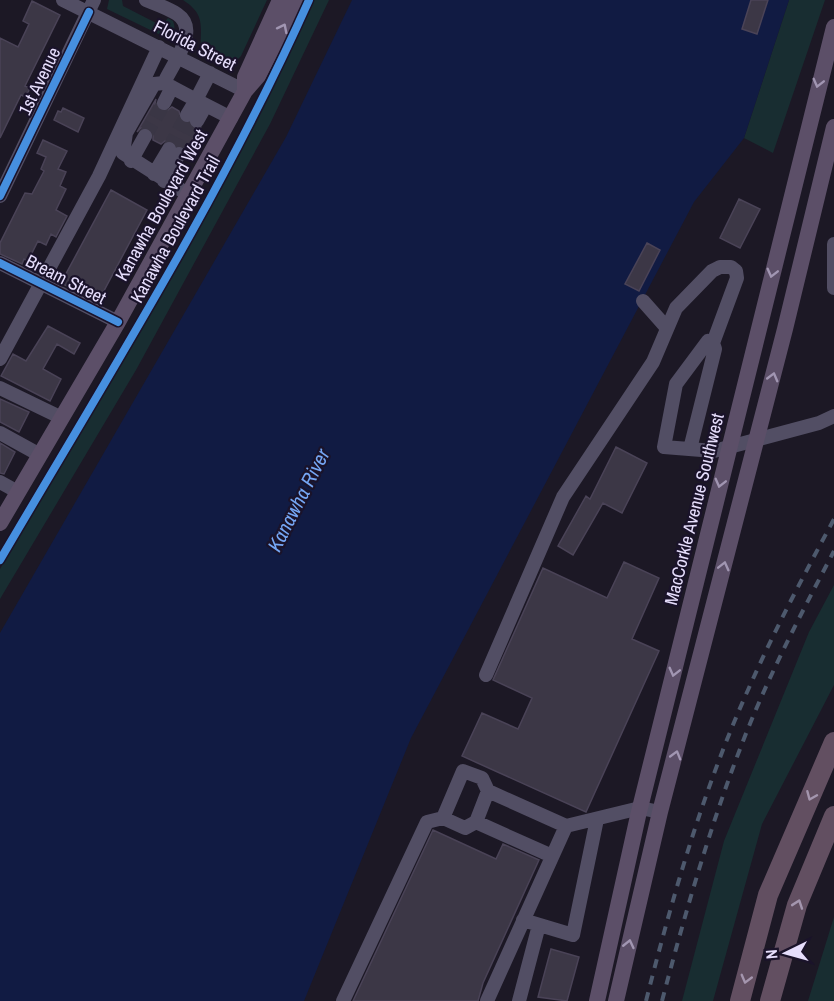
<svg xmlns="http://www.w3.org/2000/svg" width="834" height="1001" font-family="'Archivo Narrow',sans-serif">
<rect width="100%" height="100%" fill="#1c1825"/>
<!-- green -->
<path fill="#182d31" d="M109 0H122L123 6 162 26 168 18 173 21C176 29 174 33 169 39L107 9Z
M183 0H267L241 56 235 62 225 66 201 53C199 29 208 16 183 0Z
M314 0H329L270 124 136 370 0 599V569C110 382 226 198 314 0Z
M789 0H825L773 153 744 138Z
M834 585V685L762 824 713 1001H682L724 841 809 632Z
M834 917V1001H808Z"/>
<!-- water -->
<path fill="#111b43" d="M352 0H789L744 138 694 202 411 738 304 1001H0V633L286 137Z"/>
<!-- building -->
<path fill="#3c3746" stroke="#4a4357" stroke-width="1.5" d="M751 0H768L757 34 742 29Z
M32 1 60 15 25 86 30 88 26 97 21 95 0 138V38L18 47 29 24 23 21Z
M156 99 155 104 159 111 165 112 172 107 179 111 182 122 198 130 187 150 173 141H165L161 144 153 140V132L149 128H141L137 132Z
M63 108 84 118 78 132 54 120 58 111 61 112Z
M43 140 67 151 58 169 66 172 60 186 66 189 56 210 67 216 56 237 51 234 46 245 38 241 28 261 24 259 22 264 0 254V243L25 193 32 194 44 171 41 169 46 157 37 153Z
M111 190 147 210 98 302 61 283Z
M739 199 760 209 740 248 720 238Z
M647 243 660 250 639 291 625 284Z
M48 326 80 343 74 354 57 344 43 369 61 379 50 401 1 376 13 354 26 361Z
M0 399 29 412 19 432 0 422Z
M0 443 15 452 4 474 0 473Z
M616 447 647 463 622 513 603 503 573 555 558 546 586 496 590 499Z
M624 562 659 578 632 639 659 651 586 812 462 756 482 713 518 729 532 698 493 680 543 568 607 598Z
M433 830 496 859 503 844 539 860 483 983 478 1001H353Z
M551 949 579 957 567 1001 538 997Z"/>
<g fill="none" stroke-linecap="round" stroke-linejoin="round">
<!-- minor-tunnel -->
<path stroke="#3a3645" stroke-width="14" stroke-dasharray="14 7" stroke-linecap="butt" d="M145 136 164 103
M169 149 187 115
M179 154 197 121"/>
<!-- minor -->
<path stroke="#524e64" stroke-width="14" d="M63 0 245 91
M146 0C156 4 168 8 177 14 201 30 172 64 164 83L196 100 210 73
M164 83 154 84 126 133 123 153 189 195
M164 103 172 87
M187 115 196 100 231 118
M197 121 206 105
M131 161 145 136
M154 174 169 149
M164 181 179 154
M0 196 94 0
M834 244V288
M0 263 118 322
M643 301 666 327
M0 359 99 176 159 47
M0 388 62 418
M0 433 40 455
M690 449 715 349 713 343 708 341 676 384 664 447 714 451 819 423 834 416
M0 482 18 492
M486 675 563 497 653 362 676 308 712 271 720 267H731L736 271 737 278 713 343
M476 822 488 791
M552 856 476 822 465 828 443 818 463 771 482 778 488 791 566 826
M523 920 573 935 597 819
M343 1001 427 822 443 818
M487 1001 566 826 640 808 660 812
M519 1001 539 925"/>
<!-- major -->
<path stroke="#5c4f68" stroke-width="16" d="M245 91V77L280 0
M0 523 118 322 245 91 258 76 297 0
M597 1001 638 816 834 27
M616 1001 660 812 785 329 834 127"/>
<!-- highway -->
<path stroke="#624f61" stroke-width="20" d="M740 1001 768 895 834 742
M770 1001 797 905 834 816"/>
<!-- rail -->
<path stroke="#4d596d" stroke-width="4" stroke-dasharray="9 8" stroke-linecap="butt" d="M646 1001C673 895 703 790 748 690 774 631 804 575 834 519
M662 1001C686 910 712 819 747 731 772 669 803 610 834 551"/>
<defs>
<path id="cycleway" d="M0 196 89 12
M0 263 118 322
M0 560C108 376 222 195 309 0"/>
</defs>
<!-- cycleway casing -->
<use href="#cycleway" stroke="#1a132a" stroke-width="11"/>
<!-- cycleway -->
<use href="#cycleway" stroke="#468fdf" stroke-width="8"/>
</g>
<!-- one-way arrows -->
<defs><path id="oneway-chevron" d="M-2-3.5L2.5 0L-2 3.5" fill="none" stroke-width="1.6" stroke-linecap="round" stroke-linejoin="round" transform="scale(1.5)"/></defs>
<g stroke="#a196b2">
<use href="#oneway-chevron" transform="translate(283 28) rotate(-63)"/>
<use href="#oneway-chevron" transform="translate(818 83) rotate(104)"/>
<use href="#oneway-chevron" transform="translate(772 273) rotate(104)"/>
<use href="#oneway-chevron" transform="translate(773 377) rotate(-75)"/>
<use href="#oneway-chevron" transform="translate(720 483) rotate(104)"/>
<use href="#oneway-chevron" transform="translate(724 566) rotate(-76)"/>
<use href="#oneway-chevron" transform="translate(674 672) rotate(104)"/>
<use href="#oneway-chevron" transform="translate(676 755) rotate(-74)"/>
<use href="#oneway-chevron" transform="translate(629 944) rotate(-77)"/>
</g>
<g stroke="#a496ae">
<use href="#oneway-chevron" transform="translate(811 796) rotate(113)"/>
<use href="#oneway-chevron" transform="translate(798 904) rotate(-71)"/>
<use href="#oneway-chevron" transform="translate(746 979) rotate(105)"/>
</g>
<g text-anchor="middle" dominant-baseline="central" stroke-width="4.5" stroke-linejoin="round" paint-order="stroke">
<!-- street labels -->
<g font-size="18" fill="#e6defc" stroke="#1a132a">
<text transform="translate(195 45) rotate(27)">Florida Street</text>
<text transform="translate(39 81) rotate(-64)">1st Avenue</text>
<text transform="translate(161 205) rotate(-61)">Kanawha Boulevard West</text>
<text transform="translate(175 229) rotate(-61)">Kanawha Boulevard Trail</text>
<text transform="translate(66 279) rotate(27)">Bream Street</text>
<text transform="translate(694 509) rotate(-76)">MacCorkle Avenue Southwest</text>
</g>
<!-- water labels -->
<g font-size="20" font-style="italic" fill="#75a6f4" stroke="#1a132a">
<text transform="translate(298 500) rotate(-63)">Kanawha River</text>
</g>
</g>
<!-- north arrow -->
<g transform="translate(786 953) rotate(265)" stroke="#1a132a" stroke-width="4.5" paint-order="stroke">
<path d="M0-4.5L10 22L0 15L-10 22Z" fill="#e6defc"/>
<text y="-9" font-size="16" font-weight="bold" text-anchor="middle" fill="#e6defc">N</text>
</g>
</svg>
